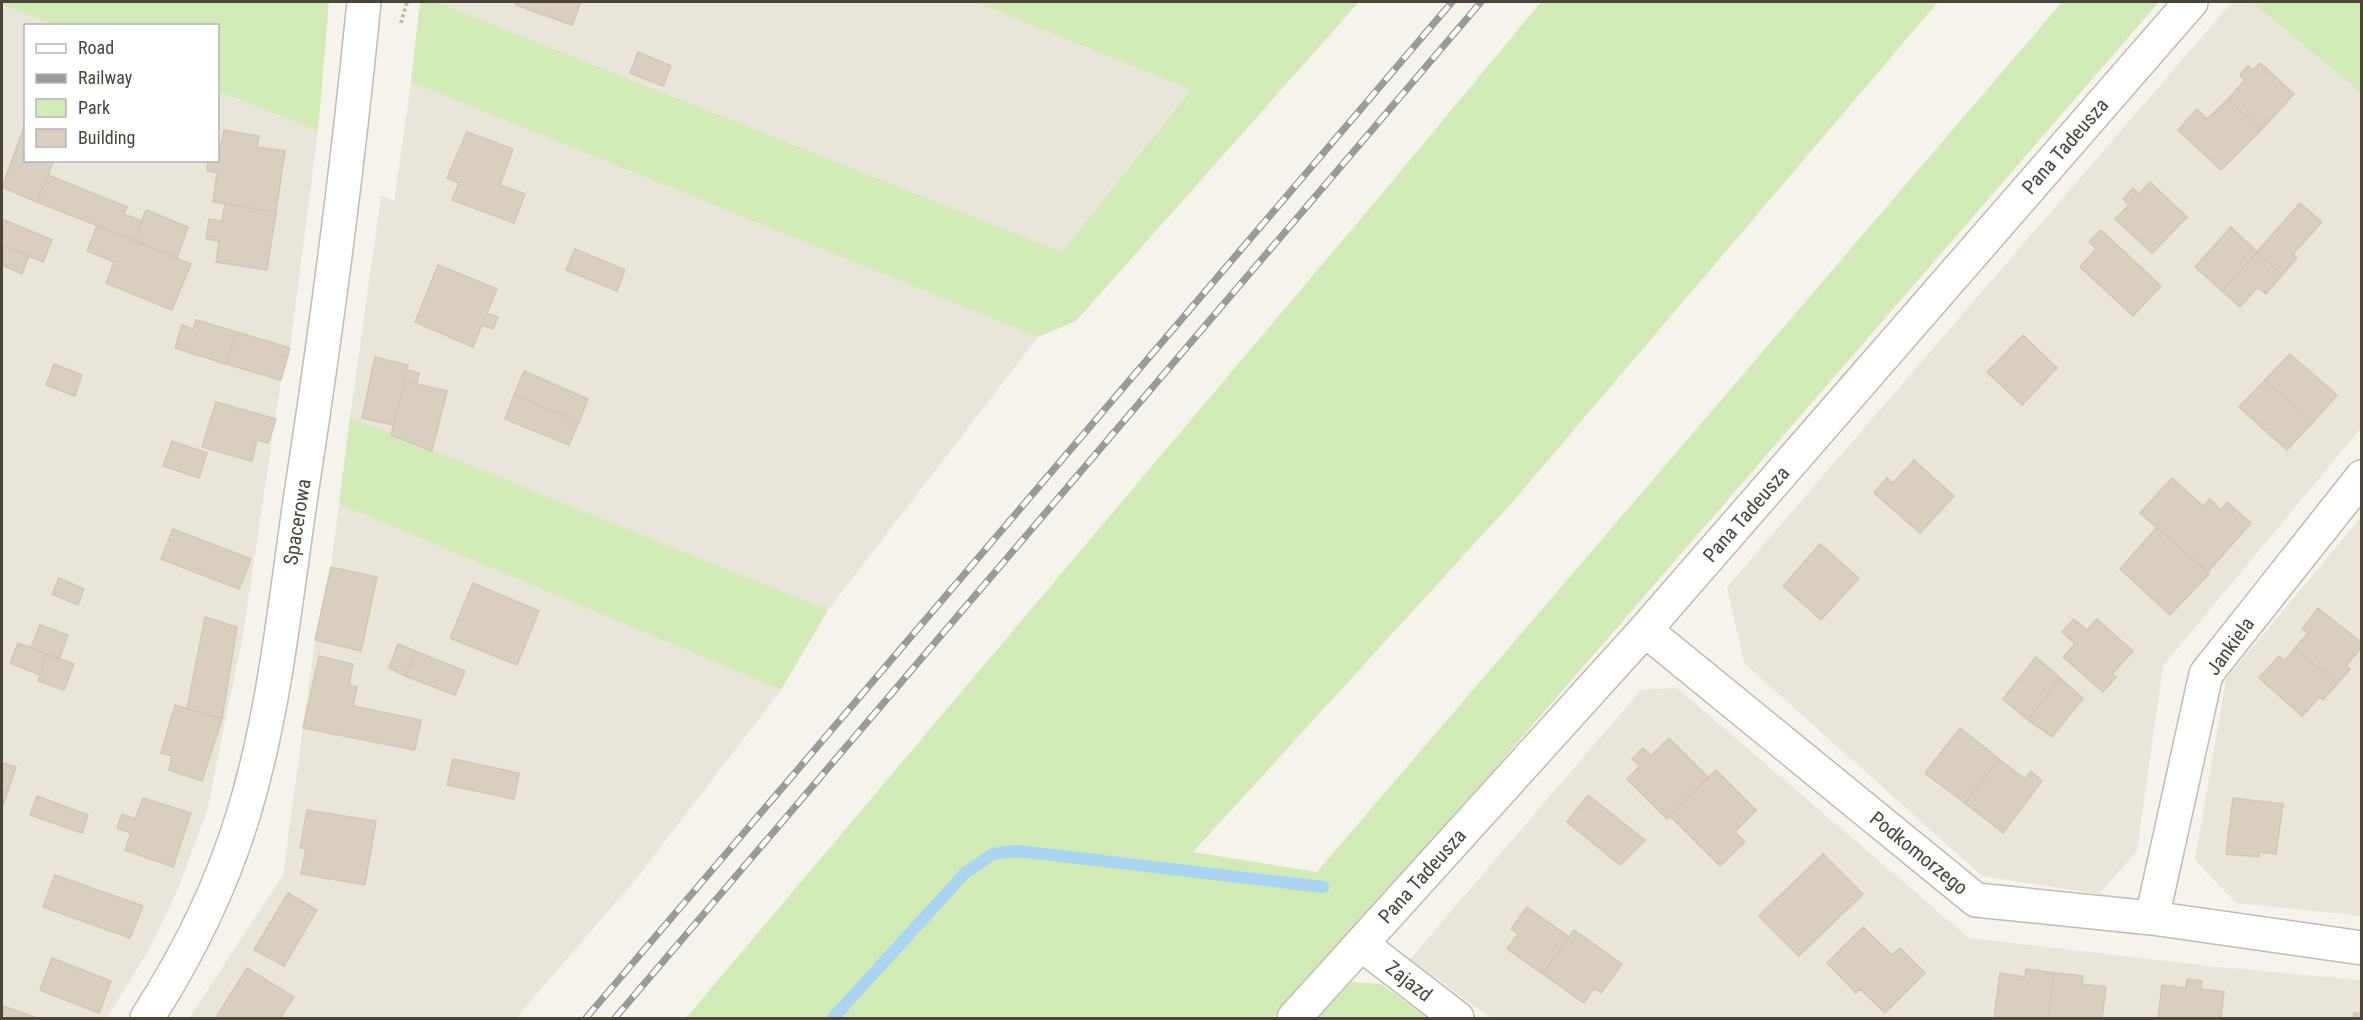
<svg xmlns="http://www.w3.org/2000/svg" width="2363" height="1020" font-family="'Roboto Condensed',sans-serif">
<rect width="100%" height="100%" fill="#f6f3ec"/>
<!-- residential -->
<path fill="#eae5da" d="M437 2H975L1191 90 1062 252Z
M2232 2H2252L2361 93V428L2163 666 2137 851 2099 894 1982 876 1744 663 1727 587Z
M2 5 54 25 26 26V160H218V91L318 131 290 348 281 380 243 635 207 811 178 889 151 946 107 1018H2Z
M411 82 1038 337 828 610 432 451 350 417 381 196 394 201Z
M339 504 781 690 636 879 516 1018H189L283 875 315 640 331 567Z
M2361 517V916L2236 903 2195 860 2226 679Z
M1677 688 1969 938 2219 967 2361 980V1018H1491L1410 959 1641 690Z"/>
<!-- green -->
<path fill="#d2eab5" d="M2 2H329L318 131 218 91V26L54 25 2 5Z
M420 2H437L1062 252 1191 90 975 2H1359L1076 321 1038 337 411 82Z
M1541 2H1938L1516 498 1193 852 1317 872 2062 2H2159L1395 884 1272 1018H686L1385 190Z
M2252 2H2361V93Z
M350 417 828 610 781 690 339 504Z
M1351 982 1381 984 1427 1018H1318Z"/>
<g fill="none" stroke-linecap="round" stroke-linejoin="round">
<!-- stream -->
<path stroke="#a9d4f2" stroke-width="12" d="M833 1018 965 873 993 854 1018 851 1323 887"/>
</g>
<!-- building -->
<path fill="#d8cfc1" stroke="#d3c7b4" stroke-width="1.5" d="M517 2H581L572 25 516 5Z
M638 52 671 66 663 86 630 73Z
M2260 63 2294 94 2261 130 2228 99 2245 80 2240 75 2248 66 2253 70Z
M2228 99 2261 130 2221 170 2178 130 2197 109 2207 119Z
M26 122V160H54L37 202 2 187Z
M224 130 259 136 257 147 285 151 276 212 213 202 217 173 207 171 208 160H218Z
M467 132 513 149 500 185 525 194 514 223 452 200 459 183 447 178Z
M48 175 127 207 124 214 142 221 134 240 37 202Z
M2150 182 2187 217 2152 253 2115 219 2129 205 2123 199 2133 188 2139 194Z
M2300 203 2322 222 2293 254 2297 258 2282 275 2257 252Z
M225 204 276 212 267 270 216 262 219 241 206 239 209 219 222 221Z
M146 210 188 227 177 258 134 240Z
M2 219 52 240 43 262 2 245Z
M97 226 191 264 172 310 106 283 114 262 87 251Z
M2231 227 2257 252 2222 291 2195 267Z
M2101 230 2161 286 2133 316 2080 267 2096 249 2089 242Z
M2 245 29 256 22 274 2 265Z
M575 249 625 270 617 291 566 270Z
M2257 252 2282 275 2266 294 2258 287 2240 307 2222 291Z
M438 265 497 289 487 313 498 317 493 329 482 325 473 347 415 322Z
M196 320 237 332 226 364 175 348 182 325 193 329Z
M237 332 290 348 281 380 226 364Z
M2023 335 2057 368 2022 405 1987 372Z
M2290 354 2337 395 2313 422 2265 380Z
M375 357 408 365 407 370 419 373 417 384 405 381 393 425 362 418Z
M54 364 82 375 75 396 46 385Z
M524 371 588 399 579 422 514 395Z
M2265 380 2313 422 2287 450 2239 407Z
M405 381 447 391 432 451 391 435Z
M514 395 579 422 569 445 505 419Z
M216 402 276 419 268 443 257 440 252 461 202 447Z
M172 441 207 453 199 478 163 466Z
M1914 460 1954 496 1920 533 1874 493 1887 478 1893 483Z
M2172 478 2203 506 2210 499 2221 510 2227 502 2251 523 2208 572 2140 513Z
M2157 527 2209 574 2170 615 2120 569Z
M173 529 251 559 239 589 161 559Z
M1820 544 1859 578 1821 620 1783 586Z
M331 567 377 577 361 651 315 640Z
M59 578 84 589 78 605 52 594Z
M473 583 539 611 517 665 450 638Z
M2318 608 2362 643V647L2346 666 2350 669 2337 684 2295 648 2308 633 2302 629Z
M205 617 237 627 222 719 187 709Z
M2074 619 2087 630 2097 619 2133 651 2112 674 2116 677 2103 692 2063 657 2075 644 2062 632Z
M40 625 68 635 59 659 31 648Z
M18 643 47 654 40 675 10 663Z
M398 644 415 651 405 676 389 668Z
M2295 648 2337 684 2323 700 2320 697 2302 716 2259 678 2279 656 2285 661Z
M415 651 465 671 455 695 405 676Z
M47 654 74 664 64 690 38 681Z
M319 656 353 664 349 685 357 687 353 706 421 720 415 750 303 728Z
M2036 657 2060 678 2028 720 2003 699Z
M2060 678 2083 698 2052 737 2028 720Z
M175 705 222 719 202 781 169 770 172 756 161 753Z
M1960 728 1999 759 1965 803 1925 773Z
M1669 738 1708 777 1667 819 1627 779 1640 766 1632 759 1643 748 1651 756Z
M453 759 519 773 514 799 447 785Z
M1999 759 2025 779 2031 771 2042 781 2003 833 1965 803Z
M2 763 16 767 3 805H2Z
M1716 770 1756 810 1735 832 1745 842 1720 866 1670 816Z
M1588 795 1645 840 1620 865 1567 822Z
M37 796 88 815 82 833 30 815Z
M143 798 191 813 173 867 125 850 131 833 117 828 122 814 135 819Z
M2233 798 2283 804 2276 854 2259 852V857L2226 854Z
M307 810 376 821 365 885 301 874 306 849 300 848Z
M1823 854 1863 894 1799 956 1759 916Z
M55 875 143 906 130 938 43 907Z
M288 893 317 910 284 966 254 950Z
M1527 907 1569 937 1543 974 1507 949 1518 934 1511 929Z
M1863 927 1892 955 1900 948 1925 973 1885 1013 1860 989 1856 993 1827 963Z
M1574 930 1622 964 1601 993 1594 988 1584 1003 1543 974Z
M52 958 111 981 99 1013 40 990Z
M247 968 294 997 280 1018H221L217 1016Z
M2026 969 2054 973 2048 1018H1994L2000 973 2025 977Z
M2054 973 2083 976 2082 984 2106 987 2102 1018H2048Z
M2187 979 2202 981 2201 989 2224 992 2221 1018H2158L2162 985 2186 988Z
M3 1006 37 1018H2Z
M2354 1013H2362V1018H2353Z"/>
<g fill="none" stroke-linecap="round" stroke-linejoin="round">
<defs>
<path id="minor" d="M1645 630 1976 900 2152 918 2362 948
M2152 918 2206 674 2362 477
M1361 944 1457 1018
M147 1018C189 953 223 884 245 809 276 705 286 594 302 488 327 326 348 164 364 2
M1294 1018 1645 630 2191 2"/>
</defs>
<!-- minor casing -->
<use href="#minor" stroke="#c2bbae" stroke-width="36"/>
<!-- path -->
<path stroke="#c4b79f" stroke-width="4" stroke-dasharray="3 3" stroke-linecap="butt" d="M401 23 407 2"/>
<!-- minor -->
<use href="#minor" stroke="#fff" stroke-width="33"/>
<defs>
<path id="rail" d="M586 1018 1452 2
M615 1018 1481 2"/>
</defs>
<!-- rail casing -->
<use href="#rail" stroke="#9a9a9a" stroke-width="7"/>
<!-- rail -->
<use href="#rail" stroke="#fff" stroke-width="4.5" stroke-dasharray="14" stroke-linecap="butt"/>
</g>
<g text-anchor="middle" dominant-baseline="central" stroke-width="5" stroke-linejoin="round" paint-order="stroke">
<!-- street labels -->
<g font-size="20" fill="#4b4439" stroke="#fff">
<text transform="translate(2065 146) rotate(-49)">Pana Tadeusza</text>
<text transform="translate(1746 514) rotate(-49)">Pana Tadeusza</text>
<text transform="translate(297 522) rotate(-81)">Spacerowa</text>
<text transform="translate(2230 646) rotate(-54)">Jankiela</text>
<text transform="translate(1919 853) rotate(39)">Podkomorzego</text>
<text transform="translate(1422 876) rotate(-48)">Pana Tadeusza</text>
<text transform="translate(1409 981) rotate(38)">Zajazd</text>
</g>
</g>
<!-- border -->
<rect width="2363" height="1020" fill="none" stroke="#4b4439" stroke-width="6"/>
<!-- legend -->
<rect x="24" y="24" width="195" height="138" fill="#ffffff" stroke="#b7b4b0" stroke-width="1.5"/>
<rect x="36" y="44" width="30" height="9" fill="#ffffff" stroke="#b7b4b0" stroke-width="1.5"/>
<text x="78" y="54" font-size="18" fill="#4b4439">Road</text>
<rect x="36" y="74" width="30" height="9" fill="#9a9a9a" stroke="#b7b4b0" stroke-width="1.5"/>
<text x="78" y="84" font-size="18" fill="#4b4439">Railway</text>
<rect x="36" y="99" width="30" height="18" fill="#d2eab5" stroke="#b7b4b0" stroke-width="1.5"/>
<text x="78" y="114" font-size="18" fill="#4b4439">Park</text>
<rect x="36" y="129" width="30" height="18" fill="#d8cfc1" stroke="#b7b4b0" stroke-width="1.5"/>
<text x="78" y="144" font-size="18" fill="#4b4439">Building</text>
</svg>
